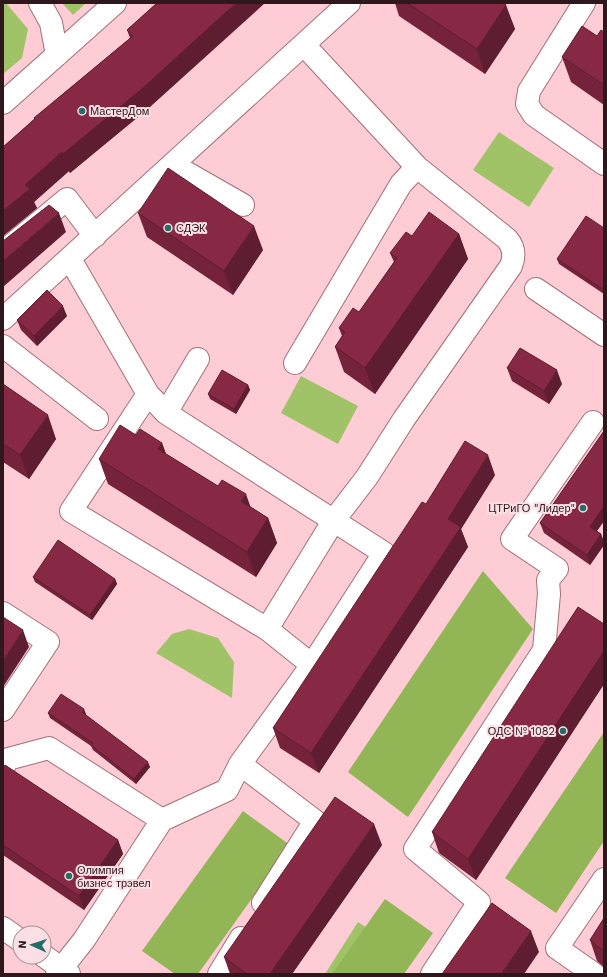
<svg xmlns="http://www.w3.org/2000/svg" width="607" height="977" font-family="'Work Sans',sans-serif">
<rect width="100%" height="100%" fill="#fdccd5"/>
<!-- green -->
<path fill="#a0c367" d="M3 3H6L28 29 22 58 3 74Z
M62 3H86L73 15Z
M499 132 554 168 529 207 473 170Z
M301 376 358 406 338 444 281 413Z
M189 629 218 638 234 662 232 698 156 653 172 634Z
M358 922 410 956 399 974H325Z"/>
<!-- forest -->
<path fill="#92b556" d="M483 571 533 629 408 817 348 772Z
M604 732V841L556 913 505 878Z
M243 811 290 845 198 974H175L142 951Z
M385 899 433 933 404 974H332Z"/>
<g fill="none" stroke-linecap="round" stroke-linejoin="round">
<defs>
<path id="minor" d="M584 3 529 91 527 104 534 115 604 164
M173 165 243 205
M3 252 67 199 95 236
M70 259 148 394 71 511 267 629 312 665 240 764 315 821 263 903
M536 289 604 335
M3 319 349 3
M3 346 97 419
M295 363 401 184 417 167
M148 394 166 413 384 553 312 665
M166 413 198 359
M3 613 48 642 3 710
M267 629 334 520 367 477 404 419 511 266C515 256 514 247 507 239L417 167 304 45
M3 768 8 759 49 748 162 820 84 940 57 974
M162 820 227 790 240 764
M3 928 20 940
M44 956 69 974
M219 974 241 938
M432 974 479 902 415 849 544 650 549 594 548 580 557 569 512 539 593 422
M594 974 557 948 604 879"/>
<path id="major" d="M40 3 51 23 57 55
M3 103 115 3"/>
</defs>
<!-- minor casing -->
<use href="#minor" stroke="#a56e79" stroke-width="24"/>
<!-- major casing -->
<use href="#major" stroke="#a56e79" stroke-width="24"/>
<!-- minor -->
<use href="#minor" stroke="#fff" stroke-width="22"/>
<!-- major -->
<use href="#major" stroke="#fff" stroke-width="22"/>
</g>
<!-- wall -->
<path fill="#74233b" d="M157 3 150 107 70 173 69 171 34 202 37 208 3 236V147L34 119V118L130 38 127 30Z
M395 3H504L515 29 485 74 399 16Z
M604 32V105L571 82 562 57Z
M138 213 263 250 233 295 147 237Z
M604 228V294L559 264 557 259Z
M459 234 468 259 375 394 344 372 335 347 342 336 339 328 359 312 394 262 390 253 412 236Z
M67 316 37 346 21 330 17 320Z
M507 368 562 384 549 404 512 381Z
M3 384 56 439 29 479 3 462Z
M248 385 250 390 236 414 210 399 208 394Z
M604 431V521L597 531 601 534 604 542V545L590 565 544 533 540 523Z
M162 443 166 454 268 518 277 543 256 577 108 484 99 459Z
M495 475 461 529 468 547 319 773 280 748 273 728 426 504Z
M33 577 115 579 117 584 92 620 35 582Z
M604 624V684L476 880 439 853 432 832Z
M48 713 86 714 85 715 150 767 136 784 93 750 91 746 50 718Z
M3 768 118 840 123 854 84 910 3 855Z
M382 845 292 974H230L224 957Z
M604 918V967L597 961 590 940Z"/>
<!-- shaded-wall -->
<path fill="#5e1d30" d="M236 3H265L150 107 70 173 63 154Z
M506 5 515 29 485 74 477 49Z
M62 152 69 171 34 202 37 208 3 236V211L25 185Z
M59 213 66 232 3 287V261Z
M254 226 263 250 233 295 224 271Z
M459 234 468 259 375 394 365 368Z
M63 306 67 316 37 346 34 336Z
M557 370 562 384 549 404 544 391Z
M248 385 250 390 236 414 234 409Z
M48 415 56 439 29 479 20 455Z
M162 443 171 468 158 449Z
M488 455 495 475 461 529 468 547 319 773 311 753 448 519Z
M246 494 255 520 241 501Z
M604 506V521L593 536 590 527Z
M268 518 277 543 256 577 247 552Z
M601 534 604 542V545L590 565 587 555Z
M115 579 117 584 92 620 90 615Z
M23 630 29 647 3 687V661Z
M604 651V684L476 880 468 859Z
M84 709 86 714 83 717 82 712Z
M148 762 150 767 136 784 134 779Z
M374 824 382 845 292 974H270Z
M118 840 123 854 84 910 79 896Z
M531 931 539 952 524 974H501Z"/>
<!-- building -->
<path fill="#872945" stroke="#5e1d30" d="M157 3H236L143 88 63 154 62 152 25 185 30 189 3 211V147L35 119 34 118 133 36 127 30Z
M407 3H504L506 5 477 49Z
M582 26 597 36 601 30 604 32V85L562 57Z
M168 168 254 226 224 271 138 213Z
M49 205 59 213 3 261V241Z
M429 212 459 234 365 368 335 347 345 332 339 328 353 308 359 312 397 258 390 253 406 232 412 236Z
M586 216 604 228V290L557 259Z
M47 290 63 306 34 336 17 320Z
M520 348 557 370 544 391 507 368Z
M222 370 248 385 234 409 208 394Z
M3 384 48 415 20 455 3 444Z
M120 425 136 435 140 429 162 443 158 449 218 486 222 480 246 494 241 501 268 518 247 552 99 459Z
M604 431V506L590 527 601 534 587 555 540 523Z
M465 441 488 455 448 519 461 527 311 753 273 728 422 502 426 504Z
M58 540 115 579 90 615 33 577Z
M578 607 604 624V651L468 859 432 832Z
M3 617 23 630 3 661Z
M61 694 84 709 82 712 148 762 134 779 91 745 93 743 48 713Z
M5 765 118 840 79 896 3 845V768Z
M335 797 374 824 270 974H247L224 957Z
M492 903 531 931 501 974H442Z
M604 918V951L597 946 590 940Z"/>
<!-- markers -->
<g fill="#246d66" stroke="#fae0e5" stroke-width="1.5">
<circle cx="82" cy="111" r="4"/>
<circle cx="168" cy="228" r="4"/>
<circle cx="583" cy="508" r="4"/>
<circle cx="563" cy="731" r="4"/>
<circle cx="69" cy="876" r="4"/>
</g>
<g text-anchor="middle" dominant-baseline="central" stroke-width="4" stroke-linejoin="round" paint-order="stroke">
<!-- poi labels -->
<g font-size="11" fill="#2e181d" stroke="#fae0e5" text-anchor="start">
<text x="90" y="111">МастерДом</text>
<text x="176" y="228">СДЭК</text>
<text x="575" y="508" text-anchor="end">ЦТРиГО "Лидер"</text>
<text x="555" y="731" text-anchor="end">ОДС № 1082</text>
<text x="77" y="870">Олимпия<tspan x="77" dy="13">бизнес трэвел</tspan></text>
</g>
</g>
<!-- border -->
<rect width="607" height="977" fill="none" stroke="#2e181d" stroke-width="8"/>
<!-- north arrow -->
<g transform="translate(32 945) rotate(273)"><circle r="19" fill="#fae0e5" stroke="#a89095"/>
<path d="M0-3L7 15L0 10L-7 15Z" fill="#246d66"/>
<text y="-6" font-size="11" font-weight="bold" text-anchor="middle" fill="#2e181d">N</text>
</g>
</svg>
